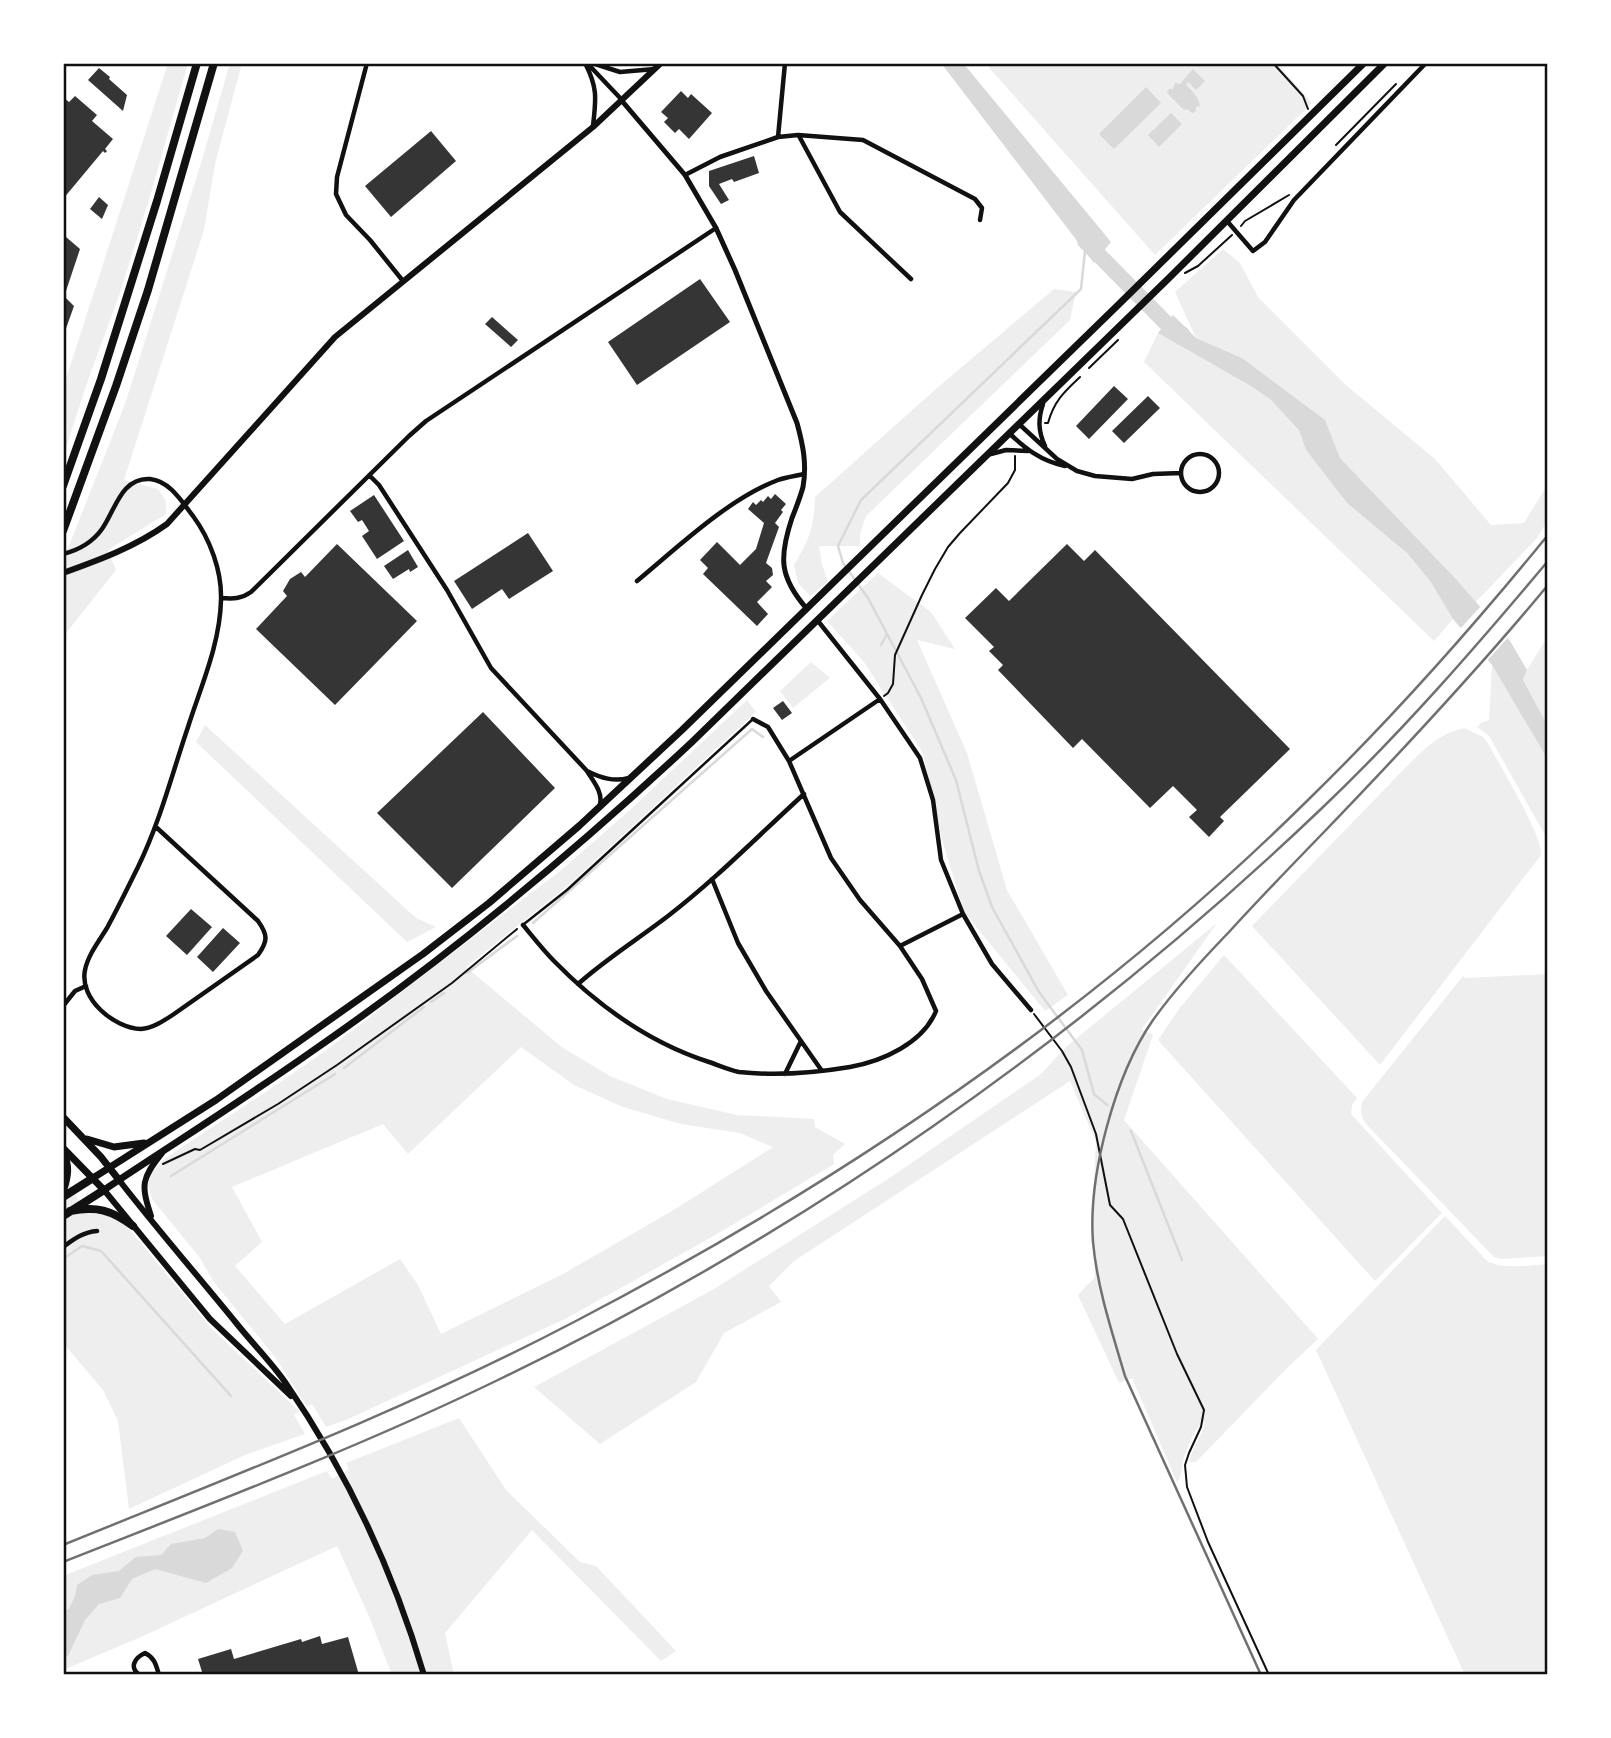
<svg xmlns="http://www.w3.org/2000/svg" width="1611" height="1738" font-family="Cabin,sans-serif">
<rect width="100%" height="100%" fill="#fff"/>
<!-- green -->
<path fill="#eee" fill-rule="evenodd" d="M168 63H188L149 200 120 293 88 380 63 457V388Z
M230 63H242L215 164 204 230 124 480 158 489 166 501V514L108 550 116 570 63 637V561L125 404 202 160Z
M985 63H1277L1312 103 1155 255Z
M1223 249 1240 263 1258 297 1347 386 1435 459 1491 525 1524 523 1548 484V519L1538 537 1475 603 1455 578 1340 458 1333 441 1242 358 1196 338 1175 292Z
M1054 289 1076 292 1070 320 866 516 860 534V546H819L822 564 828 582 810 596 798 583 794 565C810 538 814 528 815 497L937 388Z
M1158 333 1249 385 1270 399 1300 430 1306 450 1347 503 1407 553 1430 581 1453 619 1434 641 1144 362Z
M878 573 931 612 955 649 917 640 967 753 1007 890 1068 995 1045 1011 964 912 943 843 923 753 864 662 827 621Z
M1548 636V726L1523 680 1527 670Z
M811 662 830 678 793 708 780 691Z
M1492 665 1548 760V840L1489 736 1477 727 1481 723 1489 720Z
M747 700 756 712 570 884 466 967 563 1048 610 1076 667 1099 737 1115 814 1119 815 1127 845 1144 833 1155 834 1164 717 1234 567 1318 346 1420 326 1427 312 1404 307 1407 275 1357 213 1281 200 1258 152 1199 148 1184 151 1174 163 1160C238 1109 318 1061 387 1003L559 872 630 810ZM521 1047 574 1085 623 1107 681 1124 740 1133 773 1147 677 1208 563 1274 441 1334 418 1285 400 1259 285 1324 235 1266 262 1242 232 1187 383 1124 408 1154Z
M205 725 416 918 436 927 407 942 196 742Z
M1464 728 1483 737 1489 745C1500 766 1543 836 1541 855L1380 1065 1252 926 1412 761C1430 744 1440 734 1464 728Z
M1217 923 1142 1029 1153 1035 1124 1120 1318 1339 1287 1368 1196 1462H1189C1192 1448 1202 1437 1205 1422 1194 1427 1187 1449 1183 1461 1181 1470 1183 1475 1177 1482L1132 1378 1119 1383 1078 1295 1095 1277 1092 1217 1096 1142 1070 1081 794 1261 769 1286 781 1302 724 1333 696 1382 600 1444 534 1387 714 1289 891 1177 1041 1074 1066 1047Z
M1224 955 1357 1098 1352 1105 1351 1114 1442 1213 1375 1281 1158 1040 1179 1009Z
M1548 974V1256L1501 1259 1494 1257 1367 1125C1361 1117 1360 1112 1362 1102L1463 976 1465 978Z
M63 1170 85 1214C103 1213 117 1217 130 1230L211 1328 299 1411 294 1415 305 1434 245 1455 129 1509 118 1421 103 1390 63 1343Z
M1445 1216 1487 1261C1504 1270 1529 1265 1548 1264V1675H1465L1316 1350Z
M459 1418 506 1490 580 1562 596 1566 676 1651 661 1661 532 1530 445 1633 454 1675H392L368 1614 337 1546 141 1637 63 1670V1576L327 1471 332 1479 349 1469 346 1463Z"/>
<!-- water -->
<path fill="#d9d9d9" d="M941 63H963L1111 242 1094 263Z
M1193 69 1205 81 1196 90 1188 82 1186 84C1192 92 1198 95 1200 106L1196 107V111L1193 113 1190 112 1188 109 1184 110 1167 93 1169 89H1173L1175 83 1180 84Z
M1146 87 1161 103 1114 149 1099 134Z
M1171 113 1182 124 1159 147 1148 135Z
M1173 315 1196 338 1242 358 1325 420 1340 458 1455 578 1510 641 1527 670 1523 680 1548 726V760L1492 665 1453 619 1430 581 1407 553 1347 503 1306 450 1299 430 1270 399 1249 385 1158 333Z
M218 1529 235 1532 243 1551 232 1568 206 1583 155 1569 132 1579 120 1598 99 1604 85 1620 68 1656 63 1658V1611L69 1609 75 1596 77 1585 92 1575 119 1571 136 1557 161 1555 171 1544 205 1538Z"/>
<!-- pier -->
<path fill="#fff" d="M1482 605 1510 635 1485 663 1458 631Z"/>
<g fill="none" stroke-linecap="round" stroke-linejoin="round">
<!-- stream -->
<path stroke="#d9d9d9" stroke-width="2.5" d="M1085 251 1081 289 861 500 838 546 843 563 868 598 921 698 956 780 979 871 992 907 1039 992 1082 1050 1094 1094 1107 1105
M881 645 887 634
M533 923 752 729 763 737
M467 973 517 936
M431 1002 444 993
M344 1068 424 1007
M1131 1131 1182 1260
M171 1176 335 1074
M63 1259 82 1246 101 1251 231 1396"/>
<!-- river -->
<path stroke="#d9d9d9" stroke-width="16" d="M1085 241 1166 323 1182 334"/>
</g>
<!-- building -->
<path fill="#353535" d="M99 68 110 77 109 79 127 95 123 111 88 80Z
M681 91 688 98 691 94 712 113 689 139 679 129 675 133 664 122 668 118 661 112Z
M75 96 97 115 92 121 113 139 105 149 107 151 105 153 103 151 63 199V97L69 102Z
M431 131 456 161 391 217 365 186Z
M754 156 759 173 734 182 732 179 719 184 729 200 721 204 709 186V171Z
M99 197 108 205 102 219 90 209Z
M66 237 80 249 66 291 64 289 63 291V240Z
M700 279 730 322 637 385 608 342Z
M63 295 74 306 63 337Z
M492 317 518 340 511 347 485 324Z
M1114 386 1128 399 1089 439 1076 426Z
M1148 396 1160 408 1124 443 1112 431Z
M775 494 786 504 781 510 783 512 775 523 779 527 766 563 772 568 773 575 766 581 772 587 757 602 768 614 757 626 703 574 708 568 700 560 717 542 740 565 756 549 764 523 748 509 753 502 756 505 761 500 763 502 768 496 771 499Z
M374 495 404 541 377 559 362 536 369 531 362 520 358 522 350 511Z
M528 533 553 571 509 599 502 589 472 609 454 581Z
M337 544 417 621 335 705 256 629 287 596 283 591 290 579 301 572 305 577Z
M1067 544 1084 561 1095 550 1290 749 1220 817 1224 821 1209 837 1189 817 1197 810 1173 786 1150 808 1082 739 1073 748 998 670 1003 665 989 651 994 647 965 618 996 588 1009 601Z
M408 550 418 567 410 572 409 569 393 579 384 566Z
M783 701 792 713 782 720 773 708Z
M483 712 555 788 452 888 377 813Z
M191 909 212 927 187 955 166 936Z
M223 928 240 943 213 972 197 957Z
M320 1636 322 1644 348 1637 359 1675H203L198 1659 231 1649 234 1659 301 1639 302 1642Z"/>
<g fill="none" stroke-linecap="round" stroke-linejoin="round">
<!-- path -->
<path stroke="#111" stroke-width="2" d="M1273 63 1303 96 1308 109
M1336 145 1396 84
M1241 226 1245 221 1289 195
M1185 273 1198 266 1232 235
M1089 368 1118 340
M1045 423H1048C1054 401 1064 392 1080 377
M884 696 888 693 893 684 895 655 922 595 935 569 948 547 960 533 1008 483 1015 470V456
M1034 1014 1062 1051 1071 1067 1096 1134 1110 1205 1123 1219 1177 1354 1204 1410 1201 1427 1189 1453 1185 1465 1187 1487 1208 1542 1269 1675
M163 1164 195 1149 200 1150 278 1104 337 1065 452 983 517 929"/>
<!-- service -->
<path stroke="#111" stroke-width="2.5" d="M524 924 567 890 753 719"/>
<!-- minor -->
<path stroke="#111" stroke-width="4.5" d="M367 63 337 177 336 194 346 215 370 240 403 281
M585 63C598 88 596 99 593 126
M587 63 622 100
M592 63 620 72 655 69
M799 136 840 212 911 279
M778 137 798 135 863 140 975 199 982 208 980 220
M685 175 720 157 778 137 785 63
M1227 221 1253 251 1265 242 1294 200 1426 63
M1043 404C1038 419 1038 431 1045 446
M1019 424 1057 459 1077 471 1095 476 1132 479 1153 474 1181 473
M1009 433C1026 449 1041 461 1065 466
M991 454 1006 450 1028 451
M1181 473a19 19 0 1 1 38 0a19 19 0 1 1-38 0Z
M370 476 379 485 447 590 491 668 587 771C593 781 603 792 600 804
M63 554C79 550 92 543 102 529 115 511 121 477 150 479 170 481 182 502 193 516 210 539 222 571 221 600 220 644 201 686 188 727 172 774 160 822 138 867 128 887 118 908 107 928 99 941 88 955 85 970 79 999 114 1028 141 1029 152 1029 165 1020 174 1014L258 955C268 941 268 935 258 921L156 827
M637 581C678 547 728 499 778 480 786 477 795 476 804 474
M221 598C233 599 241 599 251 592L409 436 426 421 716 228
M818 621 880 699 920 758 933 800 941 860 963 914 992 964 1031 1010
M753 719 768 727 789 761 831 858 860 900 900 946 963 914
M789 761 880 699
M587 771C601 778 614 782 629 778
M712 879 738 943 766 991 822 1071
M523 925C533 937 543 950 554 961 597 1005 650 1043 709 1062 718 1065 729 1070 739 1072 776 1076 814 1073 850 1067 883 1061 923 1043 936 1011L922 979 900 946
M578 984C606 959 638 939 668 916 716 879 759 835 804 794
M63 1006 75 991 86 986
M785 1074 801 1041
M63 1247C74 1239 83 1232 97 1231
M140 1675C129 1668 134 1658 145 1653 155 1658 156 1665 159 1675"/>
<!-- tertiary -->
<path stroke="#111" stroke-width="5" d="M622 101 685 175 716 228 735 270 797 423C803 445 807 464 803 487 800 498 796 508 792 518 779 557 779 577 807 609"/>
<!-- secondary -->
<path stroke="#111" stroke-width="6" d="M63 573C99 560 135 547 167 524L335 337 593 127 661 63
M119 1180C157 1229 198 1276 237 1324 253 1344 271 1362 285 1382 347 1472 393 1570 424 1675
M104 1190 210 1319 291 1396
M151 1216C141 1185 141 1179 162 1153"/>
<!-- primary -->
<path stroke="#111" stroke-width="7" d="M63 1117 101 1157 119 1180
M87 1139 114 1147 144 1143
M63 1148 104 1190C173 1144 243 1100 311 1052 446 959 572 854 692 742L1169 278 1385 63
M93 1178 216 1100 423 954 489 903 579 826 682 730 1116 307 1364 63"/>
<!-- motorway -->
<path stroke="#111" stroke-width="8" d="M63 486 101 379 157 201 197 63
M63 531 116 386 148 290 214 63
M63 1152C69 1166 68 1176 63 1190
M63 1197 93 1178
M70 1211C97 1206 111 1210 133 1226
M63 1216 104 1190"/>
<!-- rail -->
<path stroke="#707070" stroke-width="2.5" d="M63 1545C235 1475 410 1408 574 1322 841 1183 1095 1011 1309 799 1394 716 1473 627 1548 535
M63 1562C210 1504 358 1448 500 1379 802 1234 1079 1040 1321 809 1402 732 1476 647 1548 561
M1261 1675 1125 1376C1112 1332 1097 1287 1093 1242 1088 1175 1115 1075 1153 1020 1175 989 1202 960 1229 932 1260 898 1292 865 1324 832 1401 752 1477 671 1548 585"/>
</g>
<!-- border -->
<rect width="1611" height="1738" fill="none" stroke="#ffffff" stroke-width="130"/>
<rect x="65" y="65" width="1481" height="1608" fill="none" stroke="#111" stroke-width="2.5"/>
</svg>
